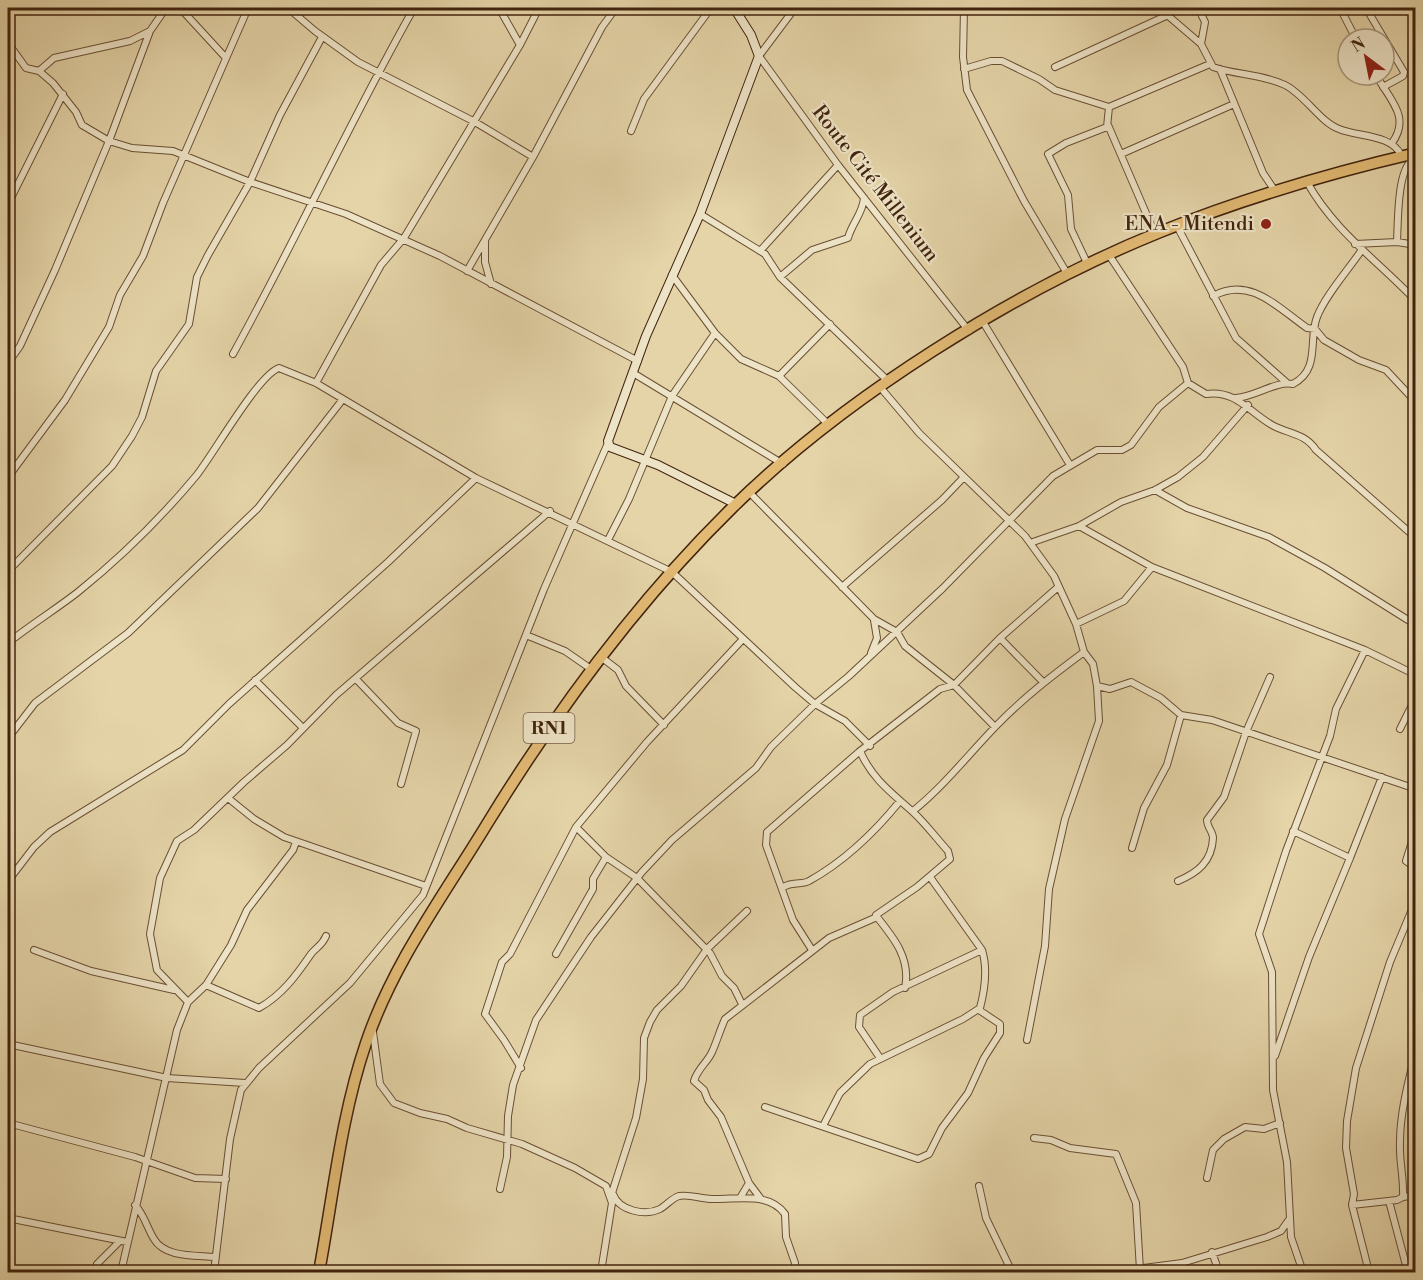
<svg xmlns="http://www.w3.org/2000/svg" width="1423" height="1280" font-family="'Libre Bodoni',serif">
<rect width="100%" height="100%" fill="#e4d4a8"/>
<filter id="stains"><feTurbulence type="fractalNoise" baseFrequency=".00333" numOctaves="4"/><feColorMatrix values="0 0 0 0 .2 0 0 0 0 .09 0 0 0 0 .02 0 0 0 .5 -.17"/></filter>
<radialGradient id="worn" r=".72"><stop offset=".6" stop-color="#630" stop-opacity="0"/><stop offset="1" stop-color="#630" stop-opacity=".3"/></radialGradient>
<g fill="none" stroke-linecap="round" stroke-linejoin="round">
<defs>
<path id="street" d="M180 8 226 58
M288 8 315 31 358 62 475 122 533 157
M499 8 520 45
M795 8 759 56 838 165 969 331
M964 8 963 57 967 90 1024 201 1068 275
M1159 8 1201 44 1213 67C1236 75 1262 74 1285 85 1305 95 1320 122 1339 129 1358 137 1391 134 1401 155
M1198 8 1205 22 1201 44
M1340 8 1356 39
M1366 8 1404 72 1403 76 1383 87
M8 43 26 68 39 71 53 83 76 112 82 125 109 141 132 148 173 151 250 182 346 214 440 256 638 361
M1055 67 1168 15
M964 69 991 61H1002L1039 79 1055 90 1109 107
M1220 69 1263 173 1275 191
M39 71 54 58 130 41 150 31
M1376 75C1390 100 1411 117 1392 143
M1108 125 1155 234
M631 131 644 99 711 8
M1121 154 1234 104
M1307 182C1334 231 1378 261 1416 301
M8 204 63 94
M700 214 765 254 780 277 888 381
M1177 226 1236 338 1286 382
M485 240V262L491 284
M1397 242C1398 224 1397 168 1413 160
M1355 244 1397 242 1416 245
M760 251 838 165
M1109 255 1183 367 1188 383 1206 394C1236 390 1248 411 1272 425 1288 434 1305 433 1316 450L1416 538
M1088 265 1071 229 1068 195 1048 154 1066 143 1107 127 1109 107 1210 64
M467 271 533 157 602 27 616 8
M672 275 715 333 741 359 779 376 829 425
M780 277 812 250 848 238C852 223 863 213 864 198
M1213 296C1250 276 1277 307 1307 328L1315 329 1324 340 1359 360 1386 370 1416 402
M983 322 1070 465
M233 354C296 240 350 121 414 8
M8 363 20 346 55 270 109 141 150 31 166 8
M633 373 783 464
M779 376 830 324
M316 383 381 265 404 238 520 45 539 8
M880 387 919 433 1025 536 1054 576 1076 624 1084 652 1093 664 1097 686 1099 721 1065 819 1049 889 1045 946 1027 1040
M1236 398C1257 396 1275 381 1293 384 1321 369 1308 340 1317 317 1325 296 1348 270 1361 251
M8 477 65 400 109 327 120 295 143 256 163 203 248 8
M1155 490 1187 508 1269 537 1325 568 1416 625
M749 492 874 619 897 632 905 646 954 685 995 727
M1079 526 1152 567 1365 650 1416 675
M608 540 629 499 672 396 715 333
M1030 543 1079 526 1121 502 1155 490 1178 477 1203 457 1248 405
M8 571 112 466 132 436 142 417 156 371 189 324 197 277 208 255 250 182 280 115 322 37
M842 587 942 500 964 477
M1076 624 1124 601 1152 567
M526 635 565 651 591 669
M1000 638 1043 682
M8 643C30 625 55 610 78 592 120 558 161 518 196 476 213 455 258 375 279 368L316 383 476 478 672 572 795 687 815 704 845 721 870 746
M871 653 877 638 874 620
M601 657 618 670 626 686 664 725
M356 679 398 723 416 731 401 784
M255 680 303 728
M1097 686 1110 689 1131 682 1161 698 1181 715 1212 720 1416 789
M1400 729 1416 697
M8 738 35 703 128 633 258 508 343 399
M228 798 254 819 284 837 426 886
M913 811C944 786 968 755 996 726 1023 698 1053 675 1084 652
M576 827 606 857 637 878 710 953 722 976 734 988 742 1004
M1416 829 1406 861 1416 868
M1132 848 1144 808 1167 765 1181 715
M1350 858 1382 777
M8 881 34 847 50 832 183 750 229 704 388 562 476 478
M1178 881C1197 873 1212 862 1213 838 1213 832 1207 827 1207 820L1224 797 1246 732 1270 677
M783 887C794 881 803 885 809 881 845 861 874 833 900 801
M877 917C894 938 911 959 905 988
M34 950 91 971 174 990
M812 950 793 920 766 845 767 832 860 751 940 689 954 685 1000 638 1057 588
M556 954 593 889V879L606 857
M206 985 259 1008C282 995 296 976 311 954 316 947 322 946 326 936
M188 1002 157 970 150 934 160 878 177 841 194 830 244 782 287 745 336 695 550 511
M373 1032 380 1084 394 1103 420 1113 447 1119 467 1128 522 1144 575 1168 606 1186 612 1203 601 1272
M8 1044 167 1078 245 1083
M1275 1056 1309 957 1350 858 1293 831
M880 1058 859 1027 860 1015 893 992 982 950
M521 1068 504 1040 485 1014 502 962 510 954 576 827 647 742 743 639
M765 1107 918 1159 929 1154 942 1128 968 1093 984 1058 1000 1033V1024L979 1010
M8 1123 135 1157 195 1178 226 1179
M823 1126 840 1093 870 1064 963 1019 980 1008C985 989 988 969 982 950L930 877
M1034 1138 1051 1140 1070 1148 1116 1154 1136 1203 1140 1270
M1207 1178 1213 1150 1224 1139 1245 1127 1264 1129 1280 1123
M979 1186 986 1218 1012 1272
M500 1189 507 1157 508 1116 513 1085 536 1020 591 937 642 872 672 840 756 768 771 747 815 704 849 676 943 588 1053 476 1097 450H1122L1131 445 1159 407 1188 383
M613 1194C619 1211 645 1216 660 1209 667 1205 672 1198 679 1196 690 1194 701 1199 712 1199 736 1200 768 1191 785 1214L786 1237 795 1263V1272
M611 1196 636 1118 643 1079 644 1038 650 1022 657 1010 681 986 707 949 747 911
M1403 1197 1416 1195
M740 1198 749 1183
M761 1199 749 1183 721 1117 708 1100 704 1090 694 1081C698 1068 707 1063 712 1052 717 1041 720 1030 725 1019L829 938 877 917 876 915 917 887 950 859 948 851C937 839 926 824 913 812 892 793 872 779 860 751
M1389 1201 1407 1269
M135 1205C144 1214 147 1228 154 1239 165 1258 196 1255 215 1257
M1352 1205 1354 1194 1346 1148 1347 1121 1356 1068 1390 962 1416 900
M8 1218 127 1242
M1212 1252 1219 1272
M95 1272 97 1264 120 1241
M121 1272 177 1030 188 1002 206 985 231 945 247 910 293 850 296 842
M214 1272 230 1139 241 1090 259 1068 350 983 423 895 544 589 608 443
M1113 1272 1182 1263 1267 1237 1281 1231 1288 1221
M1303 1272 1291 1237 1287 1162 1273 1090 1272 972 1259 934 1286 851 1330 736 1336 709 1365 650
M1369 1272 1352 1205 1397 1200 1403 1197C1404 1178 1399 1161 1400 1142 1400 1111 1409 1080 1416 1050"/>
<path id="secondary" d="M734 8 751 35 759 56 700 214 646 336 608 441 610 447 658 465 736 504"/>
<path id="highway" d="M319 1272C333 1197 341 1116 366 1043 393 963 444 895 487 824 557 710 637 601 733 507 845 397 1014 291 1160 232 1242 199 1330 173 1416 153"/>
</defs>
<!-- street casing -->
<use href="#street" stroke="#6a4f34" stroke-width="8"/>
<!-- secondary casing -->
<use href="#secondary" stroke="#41230e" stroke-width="10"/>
<!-- highway casing -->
<use href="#highway" stroke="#41230e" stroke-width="13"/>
<!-- street -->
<use href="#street" stroke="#ede3c6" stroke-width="6"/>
<!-- secondary -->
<use href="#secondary" stroke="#ede3c6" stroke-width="8"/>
<!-- highway -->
<use href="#highway" stroke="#e2ba74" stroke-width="10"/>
</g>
<!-- markers -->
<circle fill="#8f2418" stroke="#ede3c6" stroke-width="2" cx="1266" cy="224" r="6"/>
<g text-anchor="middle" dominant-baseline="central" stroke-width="4.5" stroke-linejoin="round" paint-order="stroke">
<!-- shield labels -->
<rect fill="#ede3c6" stroke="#755d45" stroke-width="1.5" x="523.5" y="713" width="51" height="30" rx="4.5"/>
<g font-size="18" font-weight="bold" fill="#41230e">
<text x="549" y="728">RN1</text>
</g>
<!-- street labels -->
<g font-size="20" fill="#41230e" stroke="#ede3c6">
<text transform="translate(875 184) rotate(52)">Route Cité Millenium</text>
</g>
<!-- poi labels -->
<g font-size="20" fill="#41230e" stroke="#ede3c6" text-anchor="end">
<text x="1254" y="224">ENA - Mitendi</text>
</g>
</g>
<!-- margin -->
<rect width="1423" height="1280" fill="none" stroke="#e4d4a8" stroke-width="30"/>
<rect x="9" y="9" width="1405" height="1262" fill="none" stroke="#41230e" stroke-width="3"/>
<rect x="15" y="15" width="1393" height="1250" fill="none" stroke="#41230e" stroke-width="1.5"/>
<!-- north arrow -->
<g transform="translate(1366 57) rotate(328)"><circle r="28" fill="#ede3c6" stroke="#a8967c" stroke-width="1.5"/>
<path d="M0-4.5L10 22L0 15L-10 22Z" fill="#8f2418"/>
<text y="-9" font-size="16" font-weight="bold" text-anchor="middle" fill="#41230e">N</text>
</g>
<rect width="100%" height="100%" filter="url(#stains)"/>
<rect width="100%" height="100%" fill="url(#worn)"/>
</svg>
